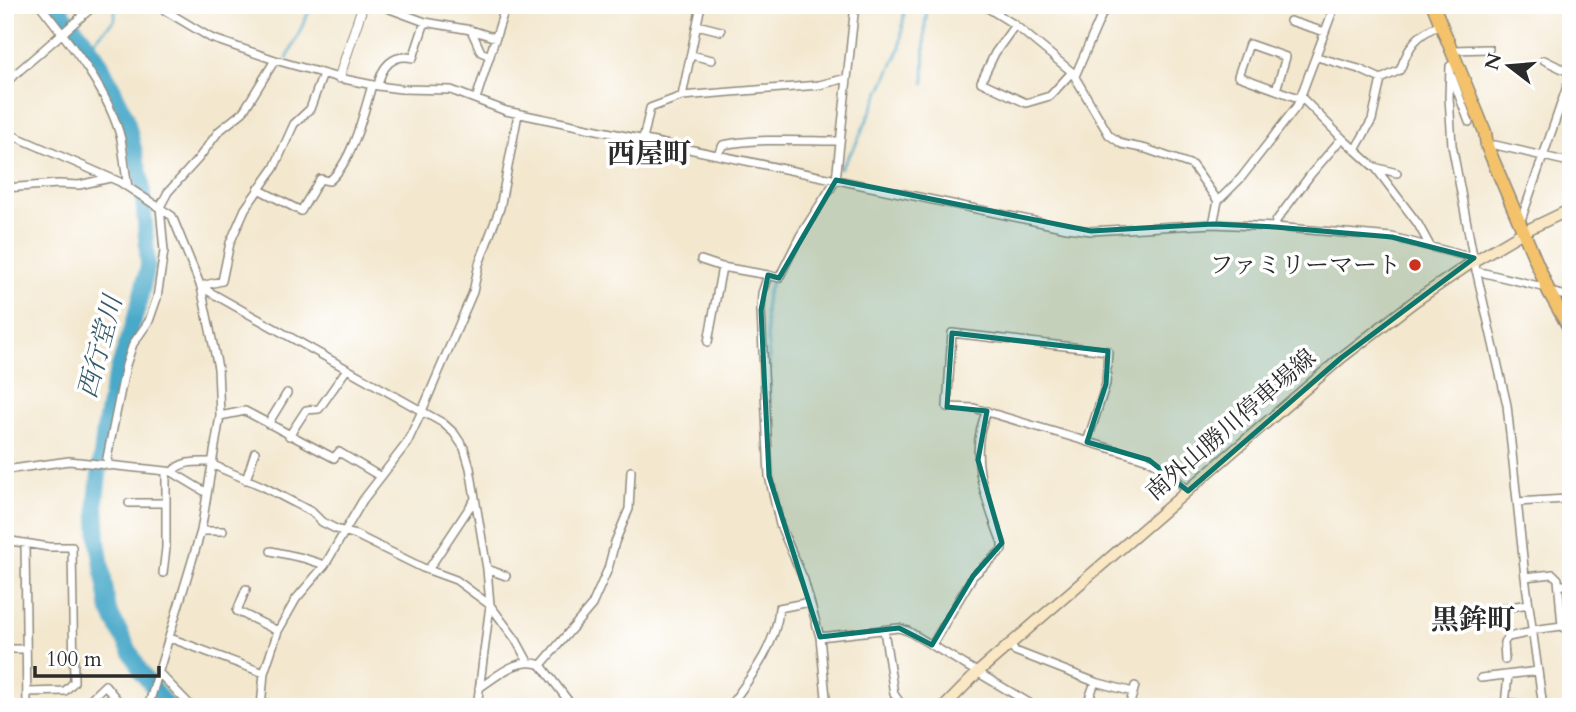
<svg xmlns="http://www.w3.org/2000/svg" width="1576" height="712" font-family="Cardo,'Noto Serif JP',serif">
<rect width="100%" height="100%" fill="#fff"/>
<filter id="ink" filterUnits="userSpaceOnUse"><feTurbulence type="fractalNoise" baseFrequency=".0143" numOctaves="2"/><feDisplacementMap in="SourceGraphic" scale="14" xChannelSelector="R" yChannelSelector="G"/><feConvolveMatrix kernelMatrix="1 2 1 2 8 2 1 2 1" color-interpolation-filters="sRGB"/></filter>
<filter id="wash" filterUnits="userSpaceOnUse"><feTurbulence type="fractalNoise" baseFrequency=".00686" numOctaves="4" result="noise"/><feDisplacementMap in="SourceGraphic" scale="28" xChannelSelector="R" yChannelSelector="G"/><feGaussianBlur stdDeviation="1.57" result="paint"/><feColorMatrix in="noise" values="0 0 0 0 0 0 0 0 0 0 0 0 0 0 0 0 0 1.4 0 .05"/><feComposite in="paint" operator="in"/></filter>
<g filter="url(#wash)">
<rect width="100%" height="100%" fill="#f3e7ce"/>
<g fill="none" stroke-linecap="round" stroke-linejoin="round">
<!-- stream -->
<path stroke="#4aa9c9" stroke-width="2.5" d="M345 5 358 8
M89 46 115 19V5
M287 59 312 5
M924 83 925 24 928 5
M840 169 855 146 900 48 905 5
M769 402V356L765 312 767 294 776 270 798 233"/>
<!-- river -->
<path stroke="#4aa9c9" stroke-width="16" d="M56 5 81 35 97 57 114 90 126 116 142 182 148 266 137 311 111 392 104 430 96 501 98 541 109 611 141 672 168 707"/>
</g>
</g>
<g filter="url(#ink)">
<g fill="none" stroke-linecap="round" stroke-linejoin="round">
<defs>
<path id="minor" d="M40 5C70 43 109 91 121 139 124 155 125 171 128 187
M75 5 82 14
M156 5 211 38 275 60 339 78 378 86 401 89 451 90 506 111 1067 228 1091 231 1213 224 1275 227 1392 237 1474 258
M379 5 425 22 471 30 496 38
M983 5 1015 25 1072 72 1109 135 1122 144 1146 149 1192 165 1218 201
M1091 5 1103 11
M1290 21 1325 32
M697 25 721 31
M1015 25 995 53 981 82 1026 103 1050 96 1072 72
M471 30 481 52 490 56
M1452 50 1489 49
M691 55 712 60
M1317 57 1359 69 1381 79 1400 70C1410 44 1415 36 1441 24
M1544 60 1571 73
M1457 63 1450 66 1449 97 1452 145 1474 261 1507 405 1525 577 1543 707
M1075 76 1106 5
M1452 77 1469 122
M5 83 95 5
M378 86C381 67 393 53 413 58L425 22
M1276 90 1286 57 1249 44 1238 76 1301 99
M682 96 701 5
M1301 97 1342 138 1374 167 1397 173
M476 99 506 5
M5 132 120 182 172 216 201 287 218 368 220 416 201 531 148 707
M643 140 650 108 682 96 819 85 847 78
M1487 146 1495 145 1569 162
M1355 150 1372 120 1381 79
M717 155 723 145C758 138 803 141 840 141
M1375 167 1418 224 1430 246
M5 188 58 184 79 185 110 178
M258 189 301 211 320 179 329 181C352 163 364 112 372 85
M1520 223 1571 75
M1213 224 1218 201 1241 178 1297 106 1335 5
M1275 227 1276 221 1311 174 1342 138
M701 260 722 267 768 275
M1476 271 1547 288
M201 286 222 281 230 243 245 209 274 168 294 124 310 109 323 74
M201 287 443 423 454 433 464 448 470 468 487 569 490 605 477 707
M1549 292 1571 297
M708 342 722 267
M220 416 245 411 334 458 339 452 381 477
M268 424 287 393
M289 436 306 410 319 409 347 369
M1087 442 1106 384 1108 351 952 333 947 407 974 408 1139 457C1160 463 1173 475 1188 491
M213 465 262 486 312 512 322 522 336 529 356 535 423 568 456 580 490 605 516 640 528 662
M109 466 107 458 126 365 133 344 149 321 157 298 164 251 160 207 168 192 198 159 219 131 243 112 275 60
M5 470 69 461 166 471 172 472 207 493
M172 472C182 460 198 462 213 462
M246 480 255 452
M1517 502 1566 499
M129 503H165
M201 531H223
M5 540 49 547H72L74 682 65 691 27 692
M25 544 27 707
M271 551 303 558 325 565
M487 569 506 576
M428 570 475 499
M163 573 166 548V471
M1525 577 1553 574 1558 579 1562 626
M1559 585H1571
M246 589 237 611 278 631
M1491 610 1529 604
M884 630 894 694 903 707
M1532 630 1562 626 1571 632
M820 637 899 628 908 631 1036 707
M170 638 264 673
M1010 644 1015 651 1095 682 1133 692
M932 645 973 576 1002 550V543C987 502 966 455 987 411
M5 649H26
M1505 660 1504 642 1508 637 1532 632
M541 665 592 605 608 569 615 542 629 509 631 471
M159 673 192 707
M1481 678 1538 671
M479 688C498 676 517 656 541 665L573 707
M1506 702 1540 707
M1505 705 1508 675
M82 707 105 685 123 707
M261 707 264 673 278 631 296 599 325 565 363 500 407 443 422 411 473 292 479 264 500 208 518 114
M729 707C750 678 777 645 779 608L810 602
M827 707 820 637 804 580 780 525 769 476 761 310 762 293 768 275 779 278 800 236 836 180 855 5
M1086 707 1095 682
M1129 707 1135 686
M1552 707H1567"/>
<path id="tertiary" d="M339 78 363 5"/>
<path id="secondary" d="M944 707 978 672 1341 358 1415 301 1474 261 1523 232 1571 209"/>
<path id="primary" d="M1433 5 1485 132 1487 146 1549 292 1571 331"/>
</defs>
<!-- minor casing -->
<use href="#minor" stroke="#8f897c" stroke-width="10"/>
<!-- tertiary casing -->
<use href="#tertiary" stroke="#8f897c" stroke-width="11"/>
<!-- secondary casing -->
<use href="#secondary" stroke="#8f897c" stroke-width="13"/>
<!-- primary casing -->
<use href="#primary" stroke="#8f897c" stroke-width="15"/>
<!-- minor -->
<use href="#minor" stroke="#fff" stroke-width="7"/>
<!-- tertiary -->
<use href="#tertiary" stroke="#fff" stroke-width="9"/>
<!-- secondary -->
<use href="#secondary" stroke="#fae7c3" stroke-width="10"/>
<!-- primary -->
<use href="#primary" stroke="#f3c26a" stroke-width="12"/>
</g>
</g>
<!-- marked area -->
<path fill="#0f766e" fill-opacity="0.2" stroke="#0f766e" stroke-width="5" stroke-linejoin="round" d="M836 180 1091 231 1213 224 1275 227 1392 237 1474 258 1341 358 1188 491 1149 460 1087 442 1106 384 1108 351 952 333 947 407 987 411 978 460 1002 543 973 576 932 645 899 628 820 637 769 476 761 310 768 275 779 278Z"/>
<!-- markers -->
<circle fill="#c8321e" stroke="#fff" stroke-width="2.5" cx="1415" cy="265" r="7"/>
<g text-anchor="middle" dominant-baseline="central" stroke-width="7" stroke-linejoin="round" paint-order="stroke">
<!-- poi labels -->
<g font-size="24" fill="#2b2b2b" stroke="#fff" text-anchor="end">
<text x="1401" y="265">ファミリーマート</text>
</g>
<!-- street labels -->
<g font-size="24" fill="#2b2b2b" stroke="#fff">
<text transform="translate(1231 425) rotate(-41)">南外山勝川停車場線</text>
</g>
<!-- water labels -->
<g font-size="26" font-style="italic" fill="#375d6a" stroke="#fff">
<text transform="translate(100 347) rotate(-75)">西行堂川</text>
</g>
<!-- quarter labels -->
<g font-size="28" font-weight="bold" fill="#2b2b2b" stroke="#fff">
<text x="649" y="154">西屋町</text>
<text x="1473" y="620">黒鉾町</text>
</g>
</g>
<!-- margin -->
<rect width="1576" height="712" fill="none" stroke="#fff" stroke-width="28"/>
<!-- north arrow -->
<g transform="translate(1509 66) rotate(286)" stroke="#ffffff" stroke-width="5" paint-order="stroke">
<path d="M0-5L12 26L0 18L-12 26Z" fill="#2b2b2b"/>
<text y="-10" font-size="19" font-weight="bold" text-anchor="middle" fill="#2b2b2b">N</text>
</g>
<!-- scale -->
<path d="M35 666v10h124v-10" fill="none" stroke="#2b2b2b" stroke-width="3.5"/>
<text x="46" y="666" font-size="21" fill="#2b2b2b" stroke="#ffffff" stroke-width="5" paint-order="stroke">100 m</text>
</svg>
